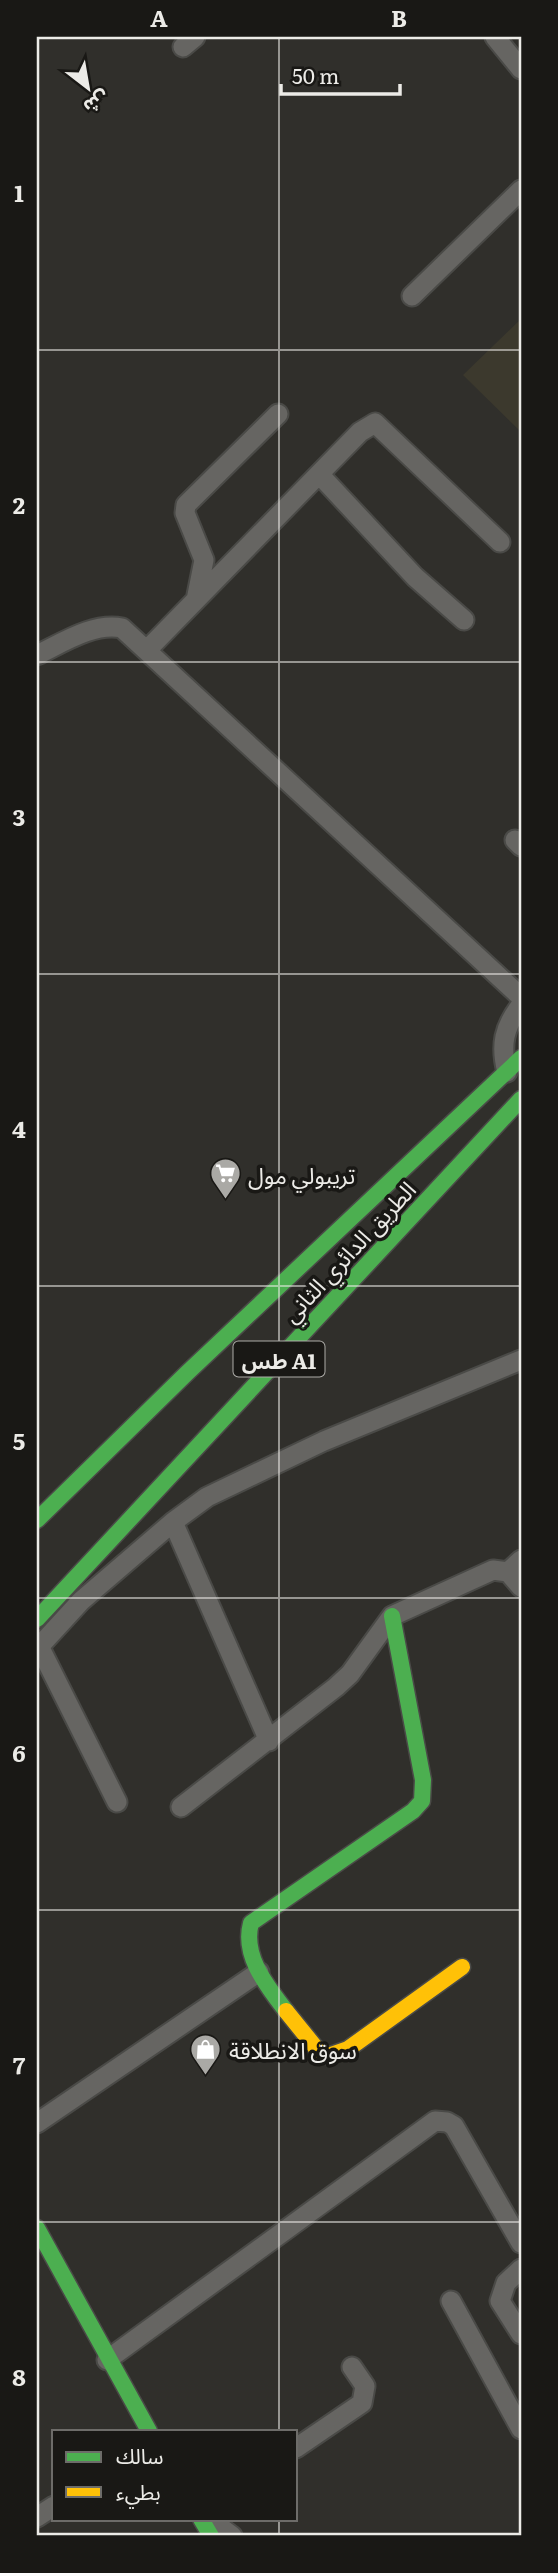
<svg xmlns="http://www.w3.org/2000/svg" width="558" height="2573" font-family="Literata,'Noto Sans Arabic',serif">
<rect width="100%" height="100%" fill="#302f2b"/>
<!-- built -->
<path fill="#3c392d" d="M521 319V432L463 375Z"/>
<g fill="none" stroke-linecap="round" stroke-linejoin="round">
<defs>
<path id="street" d="M495 37 521 69
M183 47 195 37
M412 296 521 190
M319 474 415 577 464 620
M196 600 204 560 185 513 186 505 278 414
M148 649 360 432 375 423 500 542
M37 655C62 643 94 622 122 628L521 997
M515 840 521 846
M507 1072C500 1045 504 1027 521 1005
M173 1522 269 1741
M508 1572 521 1560
M39 1646 117 1802
M37 1649 81 1601 173 1522 207 1497 324 1441 521 1360
M181 1807 336 1687 350 1674 392 1616 493 1570 508 1572 521 1587
M37 2123 259 1972
M521 2269 506 2283 500 2301 521 2334
M451 2301 521 2429
M107 2360 435 2121 447 2122 454 2126 521 2243
M296 2448 362 2403 365 2386 352 2367
M37 2517 54 2506
M209 2519 232 2536"/>
<path id="fast" d="M37 1520 188 1372 521 1058
M37 1619 521 1099
M286 2011C267 1986 242 1956 251 1923L413 1811 422 1801 423 1780 392 1616
M37 2228 149 2431
M201 2519 211 2536"/>
<path id="slow" d="M286 2011 320 2053 328 2056 348 2049 462 1967"/>
</defs>
<!-- street casing -->
<use href="#street" stroke="#4a4a47" stroke-width="23"/>
<!-- fast casing -->
<use href="#fast" stroke="#4a4a47" stroke-width="19"/>
<!-- slow casing -->
<use href="#slow" stroke="#4a4a47" stroke-width="19"/>
<!-- street -->
<use href="#street" stroke="#666562" stroke-width="19"/>
<!-- fast -->
<use href="#fast" stroke="#4caf50" stroke-width="16"/>
<!-- slow -->
<use href="#slow" stroke="#ffc107" stroke-width="16"/>
</g>
<!-- grid -->
<path fill="none" stroke="#ecebe7" stroke-width="2" stroke-opacity="0.55" d="M279 37V2431M37 350H521M37 662H521M37 974H521M37 1286H521M37 1598H521M37 1910H521M37 2222H521M279 2519V2536"/>
<!-- icons -->
<defs>
<symbol id="supermarket-pin" viewBox="-11 -11 22 30"><path d="M0 17L-7.5 6A9.5 9.5 0 1 1 7.5 6Z" fill="#aaa9a5" stroke="#191815"/><path d="M-6-5.5h2.5l.6 2H6L4.5 2H-2.5L-4.4-4H-6ZM-1.5 3.2a1.3 1.3 0 1 0 .1 0ZM3 3.2a1.3 1.3 0 1 0 .1 0Z" fill="#fff"/></symbol>
<symbol id="shop-pin" viewBox="-11 -11 22 30"><path d="M0 17L-7.5 6A9.5 9.5 0 1 1 7.5 6Z" fill="#aaa9a5" stroke="#191815"/><path d="M-5-2.5h2.3a2.7 3.5 0 0 1 5.4 0H5L5.5 6h-11ZM-1.5-2.5h3a1.5 2.3 0 0 0-3 0Z" fill="#fff"/></symbol>
</defs>
<g fill-rule="evenodd">
<use href="#supermarket-pin" x="208" y="1156" width="35" height="47"/>
<use href="#shop-pin" x="188" y="2032" width="35" height="47"/>
</g>
<g text-anchor="middle" dominant-baseline="central" stroke-width="7" stroke-linejoin="round" paint-order="stroke">
<!-- shield labels -->
<rect fill="#191815" stroke="#adaca8" stroke-width="2" x="233.5" y="1341.5" width="91" height="35" rx="5"/>
<g font-size="21" font-weight="bold" fill="#ecebe7">
<text x="279" y="1359">طس A1</text>
</g>
<!-- poi labels -->
<g font-size="23" fill="#ecebe7" stroke="#191815" text-anchor="start">
<text x="248" y="1174">تريبولي مول</text>
<text x="229" y="2049">سوق الانطلاقة</text>
</g>
<!-- street labels -->
<g font-size="23" fill="#ecebe7" stroke="#191815">
<text transform="translate(348 1251) rotate(-47)">الطريق الدائري الثاني</text>
</g>
</g>
<!-- border -->
<rect width="558" height="2573" fill="none" stroke="#191815" stroke-width="77"/>
<!-- legend -->
<rect x="52" y="2430" width="245" height="91" fill="#191815" stroke="#6d6c69" stroke-width="2"/>
<rect x="66" y="2452" width="35" height="10" fill="#4caf50" stroke="#6d6c69" stroke-width="2"/>
<text x="116" y="2464" font-size="21" fill="#ecebe7">سالك</text>
<rect x="66" y="2487" width="35" height="10" fill="#ffc107" stroke="#6d6c69" stroke-width="2"/>
<text x="116" y="2500" font-size="21" fill="#ecebe7">بطيء</text>
<!-- north arrow -->
<g transform="translate(88 88) rotate(149)" stroke="#191815" stroke-width="5" paint-order="stroke">
<path d="M0-5L12 26L0 18L-12 26Z" fill="#ecebe7"/>
<text y="-10" font-size="19" font-weight="bold" text-anchor="middle" fill="#ecebe7">ش</text>
</g>
<!-- scale -->
<path d="M281 84v10h119v-10" fill="none" stroke="#ecebe7" stroke-width="3.5"/>
<text x="292" y="84" font-size="21" fill="#ecebe7" stroke="#191815" stroke-width="5" paint-order="stroke">50 m</text>
<rect x="38" y="38" width="482" height="2496" fill="none" stroke="#ecebe7" stroke-width="2.5"/>
<g font-size="23" text-anchor="middle" font-weight="bold" fill="#ecebe7">
<text x="159" y="27">A</text>
<text x="399" y="27">B</text>
<text x="19" y="202">1</text>
<text x="19" y="514">2</text>
<text x="19" y="826">3</text>
<text x="19" y="1138">4</text>
<text x="19" y="1450">5</text>
<text x="19" y="1762">6</text>
<text x="19" y="2074">7</text>
<text x="19" y="2386">8</text>
</g>
</svg>
